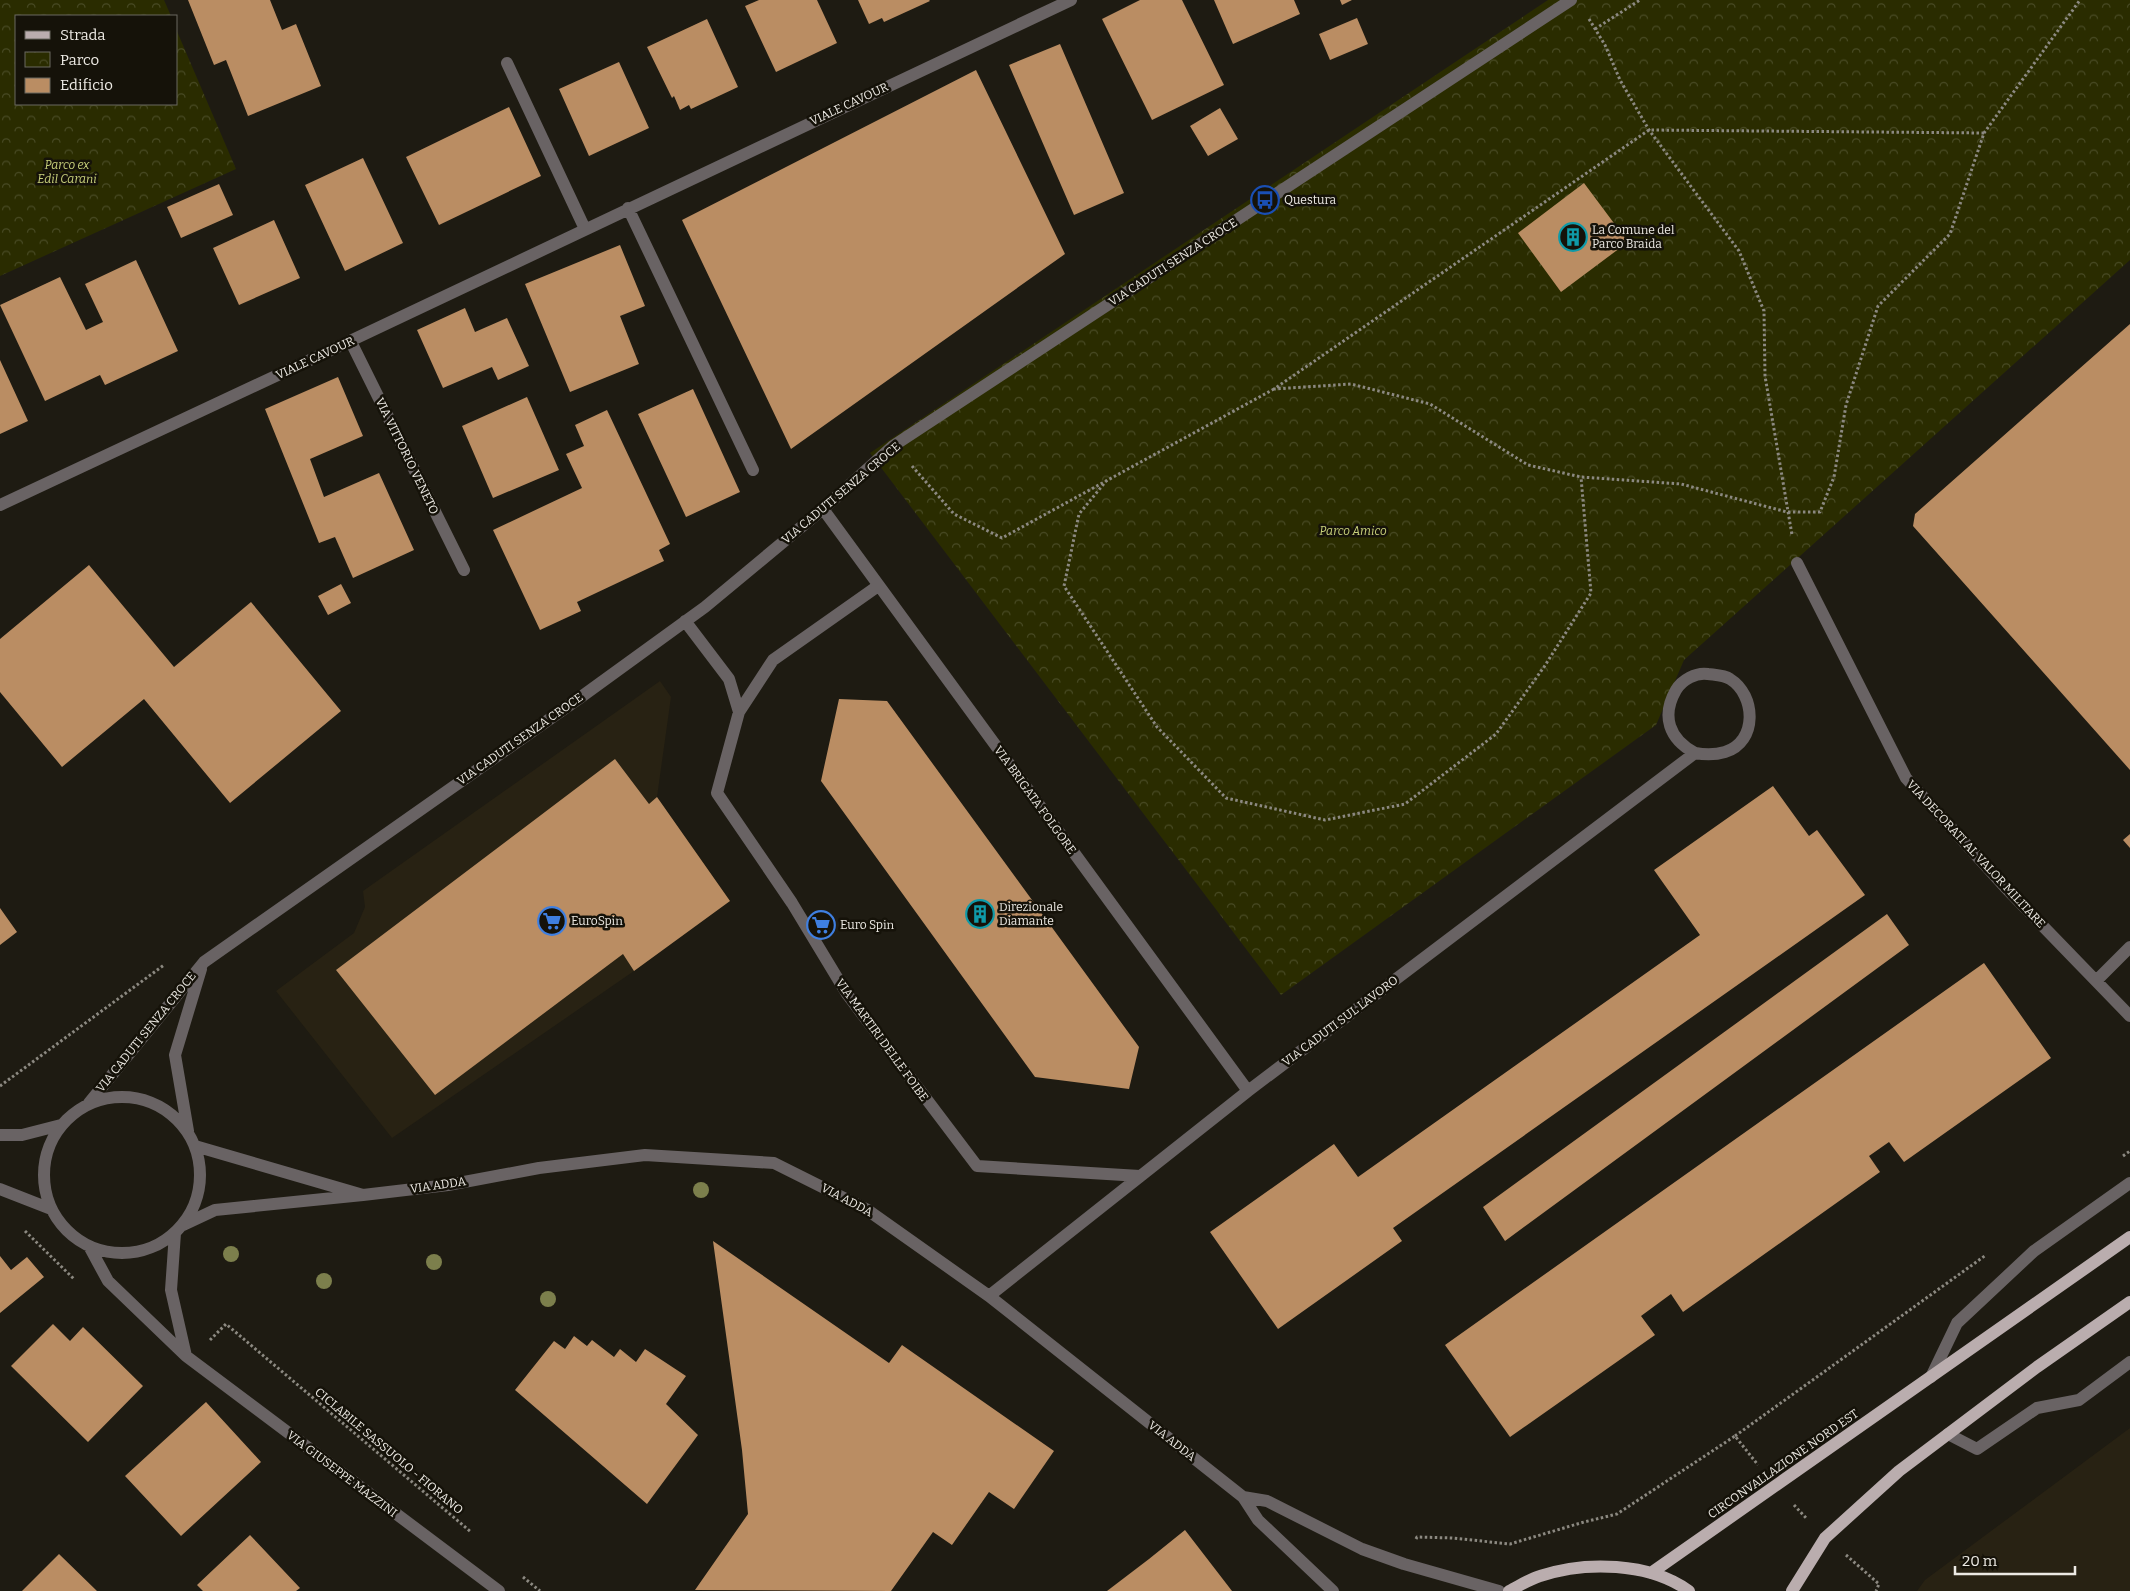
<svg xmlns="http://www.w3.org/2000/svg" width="2130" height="1591" font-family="Bitter,serif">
<defs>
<pattern id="park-crowns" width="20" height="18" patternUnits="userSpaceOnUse" patternTransform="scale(1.25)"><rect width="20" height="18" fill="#2a2c00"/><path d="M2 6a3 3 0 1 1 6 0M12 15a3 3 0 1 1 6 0" fill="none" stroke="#494b25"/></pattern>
</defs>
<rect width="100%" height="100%" fill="#1e1b12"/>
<!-- built -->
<path fill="#282213" d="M660 681 671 697 657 797 730 901 634 971 392 1138 276 991 354 933 365 907 363 891Z
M2130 1428V1591H1917L1925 1580Z"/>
<!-- park -->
<path fill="url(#park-crowns)" d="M0 0H164L171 16H16V104H176V29L236 169 0 276Z
M1548 0H2130V260L1684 660 1656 725 1281 995 870 453Z"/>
<!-- building -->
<path fill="#ba8d63" d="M188 0H270L282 30 296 24 321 86 248 116 226 60 214 65Z
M759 0H817L837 43 776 72 745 6Z
M858 0H929L930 1 884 22 882 18 869 24Z
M1140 0H1182L1224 85 1152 120 1102 19Z
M1214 0H1294L1300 14 1233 44Z
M1340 0H1352L1342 5Z
M1357 18 1368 44 1330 60 1319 34Z
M707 19 738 87 691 109 689 105 680 110 674 96 672 98 647 47Z
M1060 44 1124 193 1074 215 1009 65Z
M619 62 649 128 589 156 559 89Z
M976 70 1065 254 791 449 682 220Z
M509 107 541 176 439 225 406 157Z
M1220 108 1238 139 1208 156 1190 126Z
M363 158 403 243 345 271 305 185Z
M1584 183 1628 242 1561 292 1518 233Z
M219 184 233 215 181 238 167 207Z
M274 220 300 278 239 305 213 248Z
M620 245 645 306 620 316 639 364 570 392 525 284Z
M136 260 178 351 105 385 100 375 45 401 0 305 60 277 86 330 103 322 85 284Z
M465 308 475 332 507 318 529 366 498 380 492 367 443 388 417 330Z
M2130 324V770L1913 526 1915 514Z
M0 360 28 421 0 434Z
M338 377 363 436 310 459 324 497 379 473 414 550 353 578 335 537 319 543 265 409Z
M693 389 740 492 686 517 638 414Z
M527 397 559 470 493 498 462 426Z
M607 410 670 544 659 550 664 561 577 602 581 611 540 630 493 530 582 488 566 454 584 446 575 425Z
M89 565 174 667 251 602 341 711 230 803 144 699 62 767 0 692V639Z
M341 584 351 603 328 615 318 596Z
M839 699 887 701 1139 1047 1129 1089 1035 1077 821 781Z
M615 759 649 804 657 797 730 901 634 971 623 954 435 1095 336 970Z
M1773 786 1809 836 1817 830 1865 895 1393 1228 1402 1241 1278 1329 1210 1232 1334 1144 1358 1177 1700 935 1654 870Z
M2130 834V848L2123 840Z
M0 908 17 932 0 945Z
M1887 914 1909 945 1505 1241 1483 1207Z
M1984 963 2051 1058 1904 1162 1889 1142 1869 1156 1880 1172 1683 1312 1671 1294 1641 1316 1655 1335 1510 1437 1445 1345Z
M713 1241 889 1363 902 1345 1054 1451 1014 1509 989 1492 952 1545 933 1532 891 1591 695 1590 748 1514 742 1450Z
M0 1256 11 1270 27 1257 44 1277 0 1313Z
M53 1324 70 1341 83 1327 143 1386 88 1442 11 1366Z
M574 1336 587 1346 592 1340 614 1357 620 1349 636 1362 645 1349 686 1376 666 1404 698 1435 647 1504 515 1390 554 1341 565 1349Z
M206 1402 261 1462 181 1536 125 1476Z
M1185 1530 1232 1591H1107L1149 1559Z
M250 1535 300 1588 296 1591H203L197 1585Z
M59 1554 97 1591H22Z"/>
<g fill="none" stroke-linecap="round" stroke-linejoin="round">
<!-- path -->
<path stroke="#8c8981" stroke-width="3" stroke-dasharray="2.5 2.5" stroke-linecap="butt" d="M1589 19 1605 45 1620 80 1649 130 1739 251 1764 311 1765 376 1792 535
M1595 29 1640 0
M1984 133 1649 130 1274 389 1351 384 1430 404 1528 465 1581 477 1681 484 1787 512H1820L1834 477 1846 405 1878 306 1950 234 1984 133 2080 0
M912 466 954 514 1002 538 1274 389
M1107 480 1079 514 1064 586 1157 727 1226 798 1325 820 1405 804 1496 734 1544 667 1591 593 1581 477
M0 1086 164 965
M2123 1156 2130 1151
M25 1231 74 1279
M210 1340 226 1324 471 1532
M1735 1436 1986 1255
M1794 1505 1807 1519
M1416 1539 1417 1537 1452 1538 1510 1544 1584 1522 1617 1514 1735 1436 1758 1465
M1846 1555 1879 1584 1876 1591
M523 1577 540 1591"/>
<!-- minor -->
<path stroke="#696364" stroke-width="12" d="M507 63 585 229
M628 208 753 470
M351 342 464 570
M0 505C358 339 713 168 1071 0
M823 509 1248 1091
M1797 563 1906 778 2005 887 2130 1016
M878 586 773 660 739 712 717 793 792 903 847 994 977 1166 1140 1176
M685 621 729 679 739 712
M2096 981 2130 947
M44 1175a78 78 0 1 1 156 0a78 78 0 1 1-156 0Z
M89 1103 204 962 581 697 705 607 823 509 893 446 1571 0
M188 1131 175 1055 201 969
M0 1135H22L61 1125
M0 1189 51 1209
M363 1195 448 1185 539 1168 645 1155 774 1163 866 1209 989 1296 1243 1497 1258 1520 1333 1591
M183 1225 215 1210 363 1195 195 1146
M175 1233 171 1290 186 1356
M89 1246 108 1281 186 1356 499 1591
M989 1296 1248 1091 1695 753C1706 755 1715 755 1725 752 1758 742 1756 695 1730 679 1724 675 1715 675 1708 674 1696 672 1682 680 1676 690 1661 716 1669 739 1695 753
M1931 1377 1957 1323 2034 1251 2130 1183
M1948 1434 1977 1449 2037 1408 2079 1400 2130 1362
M1243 1497 1267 1501 1362 1549 1404 1564 1499 1591"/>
<!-- major -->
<path stroke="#baadae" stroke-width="12" d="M1651 1573 2130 1237
M1509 1591C1519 1586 1530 1579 1540 1576 1585 1561 1649 1562 1689 1591
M1792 1591 1825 1538 1899 1471 2037 1367 2130 1302"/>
</g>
<!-- trees -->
<g fill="#7c7f4c">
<circle cx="701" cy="1190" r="8"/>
<circle cx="231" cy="1254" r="8"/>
<circle cx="434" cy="1262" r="8"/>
<circle cx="324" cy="1281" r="8"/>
<circle cx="548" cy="1299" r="8"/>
</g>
<!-- icons -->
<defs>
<symbol id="bus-ring" viewBox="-11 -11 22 22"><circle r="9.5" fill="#151209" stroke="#1a4fb4" stroke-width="1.5"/><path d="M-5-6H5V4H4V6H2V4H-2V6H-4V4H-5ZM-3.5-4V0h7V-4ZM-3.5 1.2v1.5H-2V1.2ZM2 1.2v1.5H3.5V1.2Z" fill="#1a4fb4"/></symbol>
<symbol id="building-ring" viewBox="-11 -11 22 22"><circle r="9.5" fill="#151209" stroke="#0f9aa8" stroke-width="1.5"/><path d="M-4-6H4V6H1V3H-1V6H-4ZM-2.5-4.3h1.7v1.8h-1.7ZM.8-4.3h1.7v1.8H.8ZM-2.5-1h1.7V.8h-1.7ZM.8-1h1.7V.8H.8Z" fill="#0f9aa8"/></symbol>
<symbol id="supermarket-ring" viewBox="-11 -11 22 22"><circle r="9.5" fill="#151209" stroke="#3f7fe0" stroke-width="1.5"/><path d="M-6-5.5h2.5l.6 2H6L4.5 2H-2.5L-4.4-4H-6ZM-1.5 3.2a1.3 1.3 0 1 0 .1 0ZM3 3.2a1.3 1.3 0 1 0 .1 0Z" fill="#3f7fe0"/></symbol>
</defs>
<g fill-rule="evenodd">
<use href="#bus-ring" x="1249" y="184" width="32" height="32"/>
<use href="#building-ring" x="1557" y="221" width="32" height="32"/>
<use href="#building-ring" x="964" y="898" width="32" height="32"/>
<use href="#supermarket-ring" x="536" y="905" width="32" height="32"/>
<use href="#supermarket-ring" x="805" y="909" width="32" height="32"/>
</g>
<g text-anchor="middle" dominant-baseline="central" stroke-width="5" stroke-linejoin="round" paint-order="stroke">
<!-- street labels -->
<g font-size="12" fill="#edeae4" stroke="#151209">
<text transform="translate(849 104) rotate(-25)">VIALE CAVOUR</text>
<text transform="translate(1173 262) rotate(-33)">VIA CADUTI SENZA CROCE</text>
<text transform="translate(315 358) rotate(-25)">VIALE CAVOUR</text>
<text transform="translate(407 456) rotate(64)">VIA VITTORIO VENETO</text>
<text transform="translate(841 493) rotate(-40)">VIA CADUTI SENZA CROCE</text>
<text transform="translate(520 739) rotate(-35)">VIA CADUTI SENZA CROCE</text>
<text transform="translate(1035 800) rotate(54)">VIA BRIGATA FOLGORE</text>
<text transform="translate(1976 854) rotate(47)">VIA DECORATI AL VALOR MILITARE</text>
<text transform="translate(1340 1021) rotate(-37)">VIA CADUTI SUL LAVORO</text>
<text transform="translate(146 1032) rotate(-51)">VIA CADUTI SENZA CROCE</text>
<text transform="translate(882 1040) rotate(54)">VIA MARTIRI DELLE FOIBE</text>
<text transform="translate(438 1185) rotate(-8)">VIA ADDA</text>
<text transform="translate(847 1200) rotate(28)">VIA ADDA</text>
<text transform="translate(1172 1441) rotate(38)">VIA ADDA</text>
<text transform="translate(389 1451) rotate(40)">CICLABILE SASSUOLO - FIORANO</text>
<text transform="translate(1783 1464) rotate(-35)">CIRCONVALLAZIONE NORD EST</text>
<text transform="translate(342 1474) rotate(37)">VIA GIUSEPPE MAZZINI</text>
</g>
<!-- park labels -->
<g font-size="12" font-style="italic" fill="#c9d17b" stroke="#151209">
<text x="67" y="165">Parco ex<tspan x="67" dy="14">Edil Carani</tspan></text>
<text x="1353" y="531">Parco Amico</text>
</g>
<!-- poi labels -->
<g font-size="12" fill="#edeae4" stroke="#151209" text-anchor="start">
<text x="1284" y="200">Questura</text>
<text x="1592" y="230">La Comune del<tspan x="1592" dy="14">Parco Braida</tspan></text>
<text x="999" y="907">Direzionale<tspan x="999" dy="14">Diamante</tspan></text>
<text x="571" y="921">EuroSpin</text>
<text x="840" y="925">Euro Spin</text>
</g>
</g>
<!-- legend -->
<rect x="15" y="15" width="162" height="90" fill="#151209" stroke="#6b6861"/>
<rect x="25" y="31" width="25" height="8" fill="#baadae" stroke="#6b6861"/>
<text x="60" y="40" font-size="15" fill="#edeae4">Strada</text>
<rect x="25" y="52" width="25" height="15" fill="url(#park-crowns)" stroke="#6b6861"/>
<text x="60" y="65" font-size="15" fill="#edeae4">Parco</text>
<rect x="25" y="78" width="25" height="15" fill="#ba8d63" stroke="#6b6861"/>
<text x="60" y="90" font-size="15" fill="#edeae4">Edificio</text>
<!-- scale -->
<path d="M1955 1566v8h120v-8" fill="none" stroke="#edeae4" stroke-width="2.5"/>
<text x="1962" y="1566" font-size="15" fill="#edeae4" stroke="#151209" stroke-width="4" paint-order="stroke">20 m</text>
</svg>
